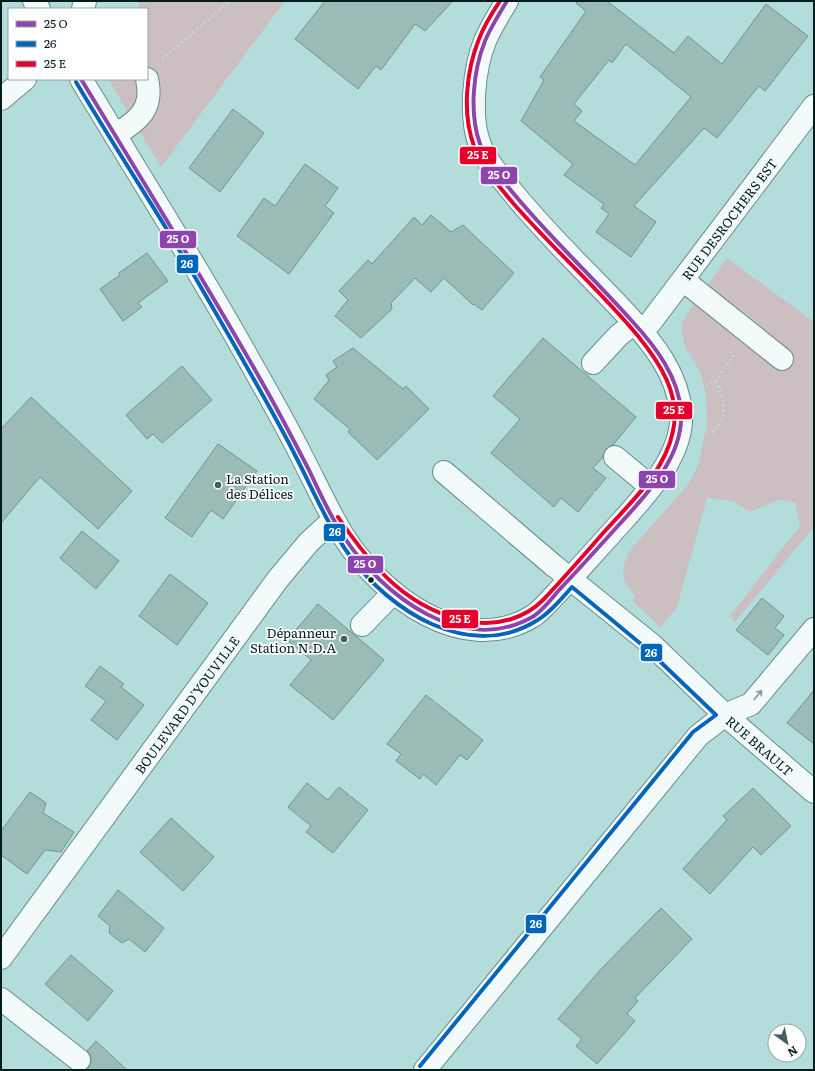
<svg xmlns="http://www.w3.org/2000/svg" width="815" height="1071" font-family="Literata,serif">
<rect width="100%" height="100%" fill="#b2dddb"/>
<!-- green -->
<path fill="#cbbfc2" d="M139 1H285L161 167 108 79H147V9H138Z
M727 258 814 322V527L734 623 731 614 800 526 795 502 778 500 750 512 733 501 707 498 677 607 661 627 632 601 635 597C622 579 620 574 628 553L690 482 698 466 707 425 706 394 701 374 685 346 682 334V323L688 313Z"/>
<!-- building -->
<path fill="#9abbb6" stroke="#749490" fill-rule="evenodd" d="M325 1H453L425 31 415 24 381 70 376 66 358 89 295 39Z
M578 1H607L674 53 688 36 722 64 766 4 808 36 765 91 759 86 717 138 704 128 634 206 656 222 631 257 596 232 609 214 601 208 604 204 564 175 573 164 521 121 544 80 540 77 586 11 576 3ZM626 44 691 97 635 165 574 121 582 111 574 104 609 60 612 63Z
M233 109 264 133 220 192 189 168Z
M305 164 338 188 325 206 334 213 289 274 237 236 264 198 275 206Z
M431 215 451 232 463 225 514 273 482 310 474 304 473 305 444 278 431 292 415 278 391 303 392 309 361 338 335 316 348 300 339 291 368 260 372 264 414 217 422 225Z
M147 253 168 281 138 303 142 307 123 321 100 289 120 275 119 273Z
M543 338 636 417 613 445 606 449 603 457 593 468 606 478 578 512 561 498 554 507 491 453 520 419 493 396Z
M353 348 403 389 406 386 429 409 377 460 348 432 350 429 314 399 329 380 326 375 337 367 333 361Z
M182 366 212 400 162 443 153 434 147 439 126 415Z
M31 397 132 491 98 529 40 477 1 523V429Z
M218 444 257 471 223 519 211 510 192 537 165 518Z
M82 531 119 561 96 589 60 558Z
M170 574 208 603 177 645 139 616Z
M762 598 784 616 775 628 784 635 768 655 736 630Z
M318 604 384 660 333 720 290 685 311 660 287 640Z
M100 666 124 684 121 687 144 705 117 740 91 720 106 701 85 686Z
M814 690V744L787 723Z
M426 695 483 740 467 760 460 755 436 785 423 774 420 779 396 761 401 754 387 744Z
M307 783 328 800 339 787 368 810 333 853 306 832 311 826 288 807Z
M753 788 791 826 761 855 753 847 710 894 683 869 727 820 723 816Z
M30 792 46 803 43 813 74 832 61 852 45 850 27 874 1 855V831Z
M171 818 214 857 183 891 140 852Z
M118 890 164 928 145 952 129 939 122 943 109 933 110 926 98 916Z
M661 908 692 939 635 998 638 1001 627 1014 635 1021 597 1064 576 1046 582 1039 558 1019 601 969Z
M71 955 113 991 88 1021 45 984Z
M96 1041 127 1070H86L89 1067 91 1061V1056L87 1051Z"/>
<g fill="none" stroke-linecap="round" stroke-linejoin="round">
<defs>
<g id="minor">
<path d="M34 1 39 9"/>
<path d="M83 9 85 1"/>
<path d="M81 79C137 172 195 263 248 358 266 390 285 423 302 457 316 484 328 511 344 537 381 595 463 659 533 616 542 610 548 602 555 595 576 573 596 550 616 528 643 498 684 456 681 413 678 374 653 343 627 315 590 275 549 237 514 194 503 180 486 162 480 145 469 117 474 68 485 41 491 27 499 14 507 1"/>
<path d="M1 99 25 79"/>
<path d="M115 135C138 121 154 109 147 79"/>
<path d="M683 280 782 359"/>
<path id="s1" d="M641 330 650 323 814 106"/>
<path d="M593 363 618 336 634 323"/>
<path d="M615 457 651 487"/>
<path id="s2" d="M444 472 553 565 651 644 725 715 814 792"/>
<path d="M362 625 393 593"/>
<path id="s3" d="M1 958 278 579 309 542 333 520"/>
<path d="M1 999 79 1060"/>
<path d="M425 1070 698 736 725 715 751 704 814 629"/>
</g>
</defs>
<!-- minor casing -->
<use href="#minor" stroke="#698d8c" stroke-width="24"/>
<!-- path -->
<path stroke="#c9d8d7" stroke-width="2.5" stroke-dasharray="2 3" stroke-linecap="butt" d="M162 59 230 1
M702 388 716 380 734 355
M707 432H714C729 416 724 399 716 380
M475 463 497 435 503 439
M594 492 605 501
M512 497 525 483
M227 529 266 472 240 453 238 457
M733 651H742L750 641
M435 702 452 682 477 687
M346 785 351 796"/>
<!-- minor -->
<use href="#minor" stroke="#f3fafa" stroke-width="22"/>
<defs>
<path id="bus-1" d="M81 79C142 180 205 281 263 384 279 412 294 441 309 470 320 493 330 516 344 537 382 595 463 658 534 616 544 609 552 598 560 589 579 569 598 548 616 528 645 496 684 458 681 412 679 377 655 346 632 321 592 276 547 235 509 188 498 174 486 161 480 144 469 113 473 71 485 41 491 27 499 14 507 1"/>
<path id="bus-2" d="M76 82C105 131 136 179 166 228 190 268 213 308 236 348 257 385 278 421 297 459 314 492 328 526 350 556 390 611 469 662 536 621 550 613 561 599 572 587L647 649 716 715 693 732 420 1066"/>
<path id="bus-3" d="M338 517C372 567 409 612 473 622 498 626 525 618 543 600 564 578 584 555 604 532 630 503 665 472 673 431 681 395 660 363 638 336 599 289 553 249 513 203 499 186 482 168 474 146 462 114 466 71 479 39 484 26 492 13 500 1"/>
</defs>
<!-- bus-1 casing -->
<use href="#bus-1" stroke="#fff" stroke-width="7"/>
<!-- bus-2 casing -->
<use href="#bus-2" stroke="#fff" stroke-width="7"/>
<!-- bus-3 casing -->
<use href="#bus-3" stroke="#fff" stroke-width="7"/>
<!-- bus-1 -->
<use href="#bus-1" stroke="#8e44ad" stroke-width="4"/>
<!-- bus-2 -->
<use href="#bus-2" stroke="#0065bd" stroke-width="4"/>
<!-- bus-3 -->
<use href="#bus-3" stroke="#e4002b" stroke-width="4"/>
</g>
<!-- one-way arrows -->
<defs><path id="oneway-shaft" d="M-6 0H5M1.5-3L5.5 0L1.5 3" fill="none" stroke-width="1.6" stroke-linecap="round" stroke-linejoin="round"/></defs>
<use stroke="#869796" href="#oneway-shaft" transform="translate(758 695) rotate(-50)"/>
<!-- markers -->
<g fill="#3e605e" stroke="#fff" stroke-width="1.5">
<circle cx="218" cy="485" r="4"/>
<circle cx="344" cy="639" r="4"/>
</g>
<circle fill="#001d1b" stroke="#fff" stroke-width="1.5" cx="371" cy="580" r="3.5"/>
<g text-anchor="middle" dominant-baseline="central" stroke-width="3.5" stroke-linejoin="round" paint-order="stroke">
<!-- street labels -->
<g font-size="13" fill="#001d1b" stroke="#fff">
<text stroke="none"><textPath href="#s1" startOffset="142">RUE DESROCHERS EST</textPath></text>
<text stroke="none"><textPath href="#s3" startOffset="314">BOULEVARD D'YOUVILLE</textPath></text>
<text stroke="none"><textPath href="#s2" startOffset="418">RUE BRAULT</textPath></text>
</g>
<!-- poi labels -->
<g font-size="13" fill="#001d1b" stroke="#fff" text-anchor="start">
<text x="226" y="478">La Station<tspan x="226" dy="15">des Délices</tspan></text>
<text x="336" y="632" text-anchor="end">Dépanneur<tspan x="336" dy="15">Station N.D.A</tspan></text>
</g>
</g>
<g stroke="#fff" stroke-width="1.5">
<rect x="459" y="146" width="38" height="19" rx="4" fill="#e4002b"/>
<rect x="480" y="166" width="38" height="19" rx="4" fill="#8e44ad"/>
<rect x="159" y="230" width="38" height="19" rx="4" fill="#8e44ad"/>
<rect x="176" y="254" width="23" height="20" rx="4" fill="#0065bd"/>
<rect x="655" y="401" width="38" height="19" rx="4" fill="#e4002b"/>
<rect x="638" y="470" width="38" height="19" rx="4" fill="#8e44ad"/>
<rect x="323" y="523" width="23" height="19" rx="4" fill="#0065bd"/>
<rect x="347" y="555" width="37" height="19" rx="4" fill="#8e44ad"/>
<rect x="441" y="609" width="38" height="20" rx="4" fill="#e4002b"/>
<rect x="640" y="643" width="23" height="19" rx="4" fill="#0065bd"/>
<rect x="525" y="914" width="22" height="20" rx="4" fill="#0065bd"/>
</g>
<g font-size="11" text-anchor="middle" font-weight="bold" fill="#fff">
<text x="478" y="159">25 E</text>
<text x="499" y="179">25 O</text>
<text x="178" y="243">25 O</text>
<text x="187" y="268">26</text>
<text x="674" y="414">25 E</text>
<text x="657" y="483">25 O</text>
<text x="335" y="536">26</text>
<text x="365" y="568">25 O</text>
<text x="460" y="623">25 E</text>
<text x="651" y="657">26</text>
<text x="536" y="928">26</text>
</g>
<!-- border -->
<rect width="815" height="1071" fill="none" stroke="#001d1b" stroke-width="4"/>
<!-- legend -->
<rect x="8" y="8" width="140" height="72" fill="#ffffff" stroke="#99a5a4"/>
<rect x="16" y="21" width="20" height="6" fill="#8e44ad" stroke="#99a5a4"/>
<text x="44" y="28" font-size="12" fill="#001d1b">25 O</text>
<rect x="16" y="41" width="20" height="6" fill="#0065bd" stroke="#99a5a4"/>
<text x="44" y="48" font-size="12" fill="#001d1b">26</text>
<rect x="16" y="61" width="20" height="6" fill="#e4002b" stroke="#99a5a4"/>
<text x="44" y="68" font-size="12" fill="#001d1b">25 E</text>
<!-- north arrow -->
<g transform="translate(787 1043) rotate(147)"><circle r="19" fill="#ffffff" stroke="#99a5a4"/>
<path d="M0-3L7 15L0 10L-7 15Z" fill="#3e605e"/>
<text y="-6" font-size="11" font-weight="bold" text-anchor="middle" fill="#001d1b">N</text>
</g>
</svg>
